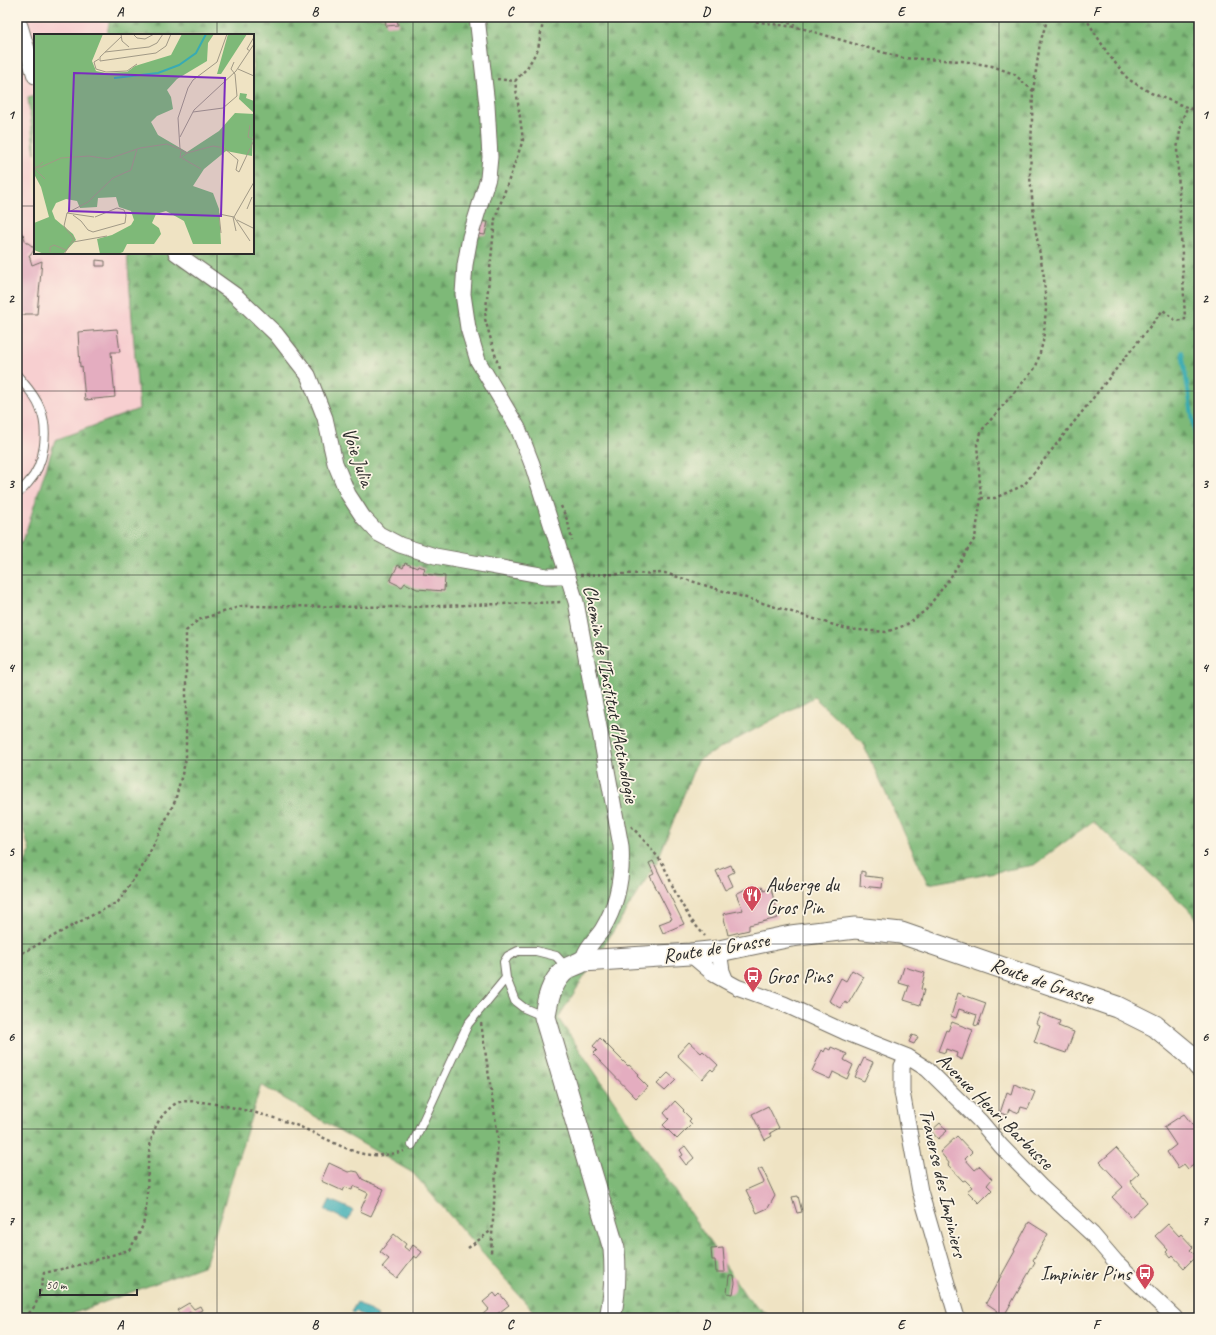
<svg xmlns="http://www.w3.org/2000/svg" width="1216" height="1335" font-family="Caveat,sans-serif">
<defs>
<pattern id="forest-firs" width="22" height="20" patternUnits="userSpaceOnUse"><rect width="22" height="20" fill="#7eb978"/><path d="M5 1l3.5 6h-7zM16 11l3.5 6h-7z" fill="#679763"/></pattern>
</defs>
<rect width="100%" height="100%" fill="#fcf5e5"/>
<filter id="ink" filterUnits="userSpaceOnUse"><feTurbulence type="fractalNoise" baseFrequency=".025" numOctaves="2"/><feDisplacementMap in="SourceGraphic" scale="8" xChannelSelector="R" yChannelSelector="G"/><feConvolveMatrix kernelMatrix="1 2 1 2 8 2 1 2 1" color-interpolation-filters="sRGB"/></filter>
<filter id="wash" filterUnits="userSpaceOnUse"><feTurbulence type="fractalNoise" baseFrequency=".012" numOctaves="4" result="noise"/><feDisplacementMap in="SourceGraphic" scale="16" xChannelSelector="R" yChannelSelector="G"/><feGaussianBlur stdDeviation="0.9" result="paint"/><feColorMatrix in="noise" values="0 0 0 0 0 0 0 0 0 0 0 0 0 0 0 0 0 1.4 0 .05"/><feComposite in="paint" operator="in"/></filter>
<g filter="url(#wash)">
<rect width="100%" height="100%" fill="#efe3c3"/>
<!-- built -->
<path fill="#f7cfd0" d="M17 17H110L107 35H35V96L28 98 35 154V253H127L140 410 55 440 23 541 17 544Z"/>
<!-- forest -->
<path fill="url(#forest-firs)" stroke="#547252" d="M110 17H1199V923L1193 913 1093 821 1034 865 928 884 862 742 814 697 697 761 657 862 558 1018 748 1299 772 1318H539L413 1173 261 1085 205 1265 64 1317 17 1318V878L30 852 17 807V544L23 541 55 440 139 409 127 253H253V35H107Z
M35 96V154L28 98Z"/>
<!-- water -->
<path fill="#39abb3" stroke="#326b6f" d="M330 1200 353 1210 348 1221 325 1210Z
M357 1302 378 1316 377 1318H365L356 1311 354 1314 351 1312Z"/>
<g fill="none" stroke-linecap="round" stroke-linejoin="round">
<!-- stream -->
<path stroke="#39abb3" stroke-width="4" d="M1182 352 1199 459"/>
</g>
<g id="blocks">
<!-- building -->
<path fill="#e4adc0" d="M385 17H397L398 25 386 26Z
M482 221 488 222 485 235 478 234Z
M23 234 26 243H28L32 246 34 249 31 255H29L32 265 42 261 37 314H25V315H20V310H17V235Z
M96 260 105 261V266H96Z
M117 329 120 352H111L115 397 85 400 82 366 80 367 78 332Z
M405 563 417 568 418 566 425 568 423 574 445 576 444 591 417 589 405 583 402 587 390 581 398 565 403 568Z
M653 861 684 924 663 933 659 924 672 919 650 876 654 874 649 863Z
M731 865 734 872 728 875 733 886 725 890 716 871Z
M861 871 865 872V876L883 878 882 888 860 886Z
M753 885 754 890 762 887 764 891 771 888 778 918 749 925V930L728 935 723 914 743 910 736 894Z
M904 967 925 973 921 989 924 990 920 1005 904 1000 909 986 899 983Z
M852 970 864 977 848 1004 845 1002 841 1008 829 1001 841 978 846 981Z
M958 993 986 1003 978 1026 974 1025 977 1015 959 1009 956 1018 951 1016Z
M1040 1013 1060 1021 1058 1026 1074 1032 1066 1053 1034 1042 1040 1025 1036 1023Z
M952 1022 973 1030 962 1060 956 1057 957 1053 946 1049 945 1053 938 1051 946 1030 948 1031Z
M912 1035 918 1037 914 1044 909 1042Z
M600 1038 628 1066 629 1065 639 1074 637 1076 648 1087 636 1098 593 1054 597 1050 593 1046Z
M689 1042 701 1053 703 1051 718 1065 713 1071 711 1069 702 1079 677 1055Z
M831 1047 847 1054 844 1060 853 1065 847 1079 833 1072 830 1079 812 1071 822 1050 824 1052 826 1048 830 1050Z
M864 1058 873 1062 864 1081 855 1077Z
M668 1073 676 1080 665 1091 657 1084Z
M1014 1084 1035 1092 1028 1109 1021 1107 1019 1113 1009 1109 1007 1115 1000 1113 1007 1092 1011 1094Z
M675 1101 684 1110 683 1111 691 1119 689 1121 692 1124 677 1139 663 1125 669 1119 664 1113Z
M768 1106 779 1128 770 1133 772 1136 765 1140 752 1114Z
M1184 1114 1199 1133V1139L1196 1142 1195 1150 1199 1156V1161L1188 1169 1184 1164 1178 1168 1167 1152 1176 1145 1164 1127Z
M940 1123 947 1131 938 1139 931 1131Z
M957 1136 972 1152 965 1159 975 1170 980 1166 992 1179 987 1185 992 1190 979 1203 967 1191 972 1187 965 1180 963 1181 948 1165 949 1163 940 1152Z
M685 1146 694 1158 686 1165 680 1157 683 1155 680 1150Z
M1116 1148 1139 1173 1130 1181 1147 1202 1131 1217 1112 1197 1123 1187 1100 1162Z
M329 1163 348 1172 353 1171 358 1172 362 1179 384 1189 371 1216 360 1211 368 1193 353 1186 352 1190 345 1187 343 1191 321 1181Z
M762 1168 775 1196 768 1208 757 1213 746 1190 764 1182 758 1170Z
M798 1196 802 1212 797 1213 792 1197Z
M1029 1222 1048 1234 1033 1260 1035 1262 1005 1314 1012 1318H994L998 1311 986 1303 1015 1251 1014 1250Z
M1168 1224 1179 1236 1181 1234 1193 1247 1190 1250 1196 1256 1184 1268 1173 1256 1171 1258 1166 1252 1168 1250 1155 1236Z
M394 1234 406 1244 404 1247 409 1251 413 1245 422 1252 417 1258 414 1256 397 1278 382 1267 389 1259 380 1252Z
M723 1248 725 1272H716L715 1260H712L711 1249Z
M729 1276H734L735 1283 733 1294 727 1293Z
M494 1293 497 1297 500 1294 509 1305 492 1318H485L482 1315 489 1309 483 1302Z
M189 1303 194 1309 200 1306 202 1310 196 1313 190 1312 182 1318 177 1310Z"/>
</g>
</g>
<g filter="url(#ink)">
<use href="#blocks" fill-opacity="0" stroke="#706b60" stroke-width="1"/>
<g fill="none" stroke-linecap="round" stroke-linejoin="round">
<defs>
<path id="lane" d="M17 375C25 385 35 395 40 408 49 430 45 465 28 483 25 487 21 491 17 494
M545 1017 524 1008 515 1001 506 978 504 962 508 956 518 951H536L556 956 567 968
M412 1145 468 1024 506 978"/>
<path id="street" d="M477 17 487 105 490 157 488 178 470 237 465 265 463 294 468 328 478 361 518 428 532 464 576 602 621 846C623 876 618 904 602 930 596 939 584 949 583 961
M17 22 20 26 35 76
M176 253 235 295 276 334 308 375 325 418 335 463 348 494 363 517 379 534 400 545 435 556 546 576H566
M719 951 722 971 726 981
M690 954 715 975 737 987 784 1004 845 1032 908 1057 927 1069 980 1121 1001 1146 1040 1186 1092 1234 1116 1262 1175 1318
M908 1057 902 1066V1092L920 1191 957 1318"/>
<path id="secondary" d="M610 1318C615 1295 616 1273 614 1249L545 1017C547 1000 553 978 568 968 573 965 579 964 583 961L690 954 719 951 791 936 855 928 901 933 1117 1007 1155 1026 1190 1055 1199 1066"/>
</defs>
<!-- lane casing -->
<use href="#lane" stroke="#706b60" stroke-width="10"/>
<!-- street casing -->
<use href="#street" stroke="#706b60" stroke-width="17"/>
<!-- secondary casing -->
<use href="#secondary" stroke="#706b60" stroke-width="23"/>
<!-- path -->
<path stroke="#706b60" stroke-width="2.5" stroke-dasharray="3 3" stroke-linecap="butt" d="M771 17 795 25
M1085 17 1108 54 1128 79 1151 93 1199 112
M497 79 515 81 527 68 538 49 544 17
M1033 91 1040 43 1048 17
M499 368 485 319 495 219 523 140 515 81
M981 498H995L1024 485 1163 310 1176 321 1185 319 1177 149 1182 120 1187 108
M561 506 568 522 572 541
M580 575 665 573 847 629 886 632 906 625 926 610 950 578 975 538 981 498 977 444 982 430 1036 367 1043 342 1046 309 1044 277 1035 227 1030 177 1033 91 1014 74 992 66 962 61 902 58 801 28 725 17
M631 826 650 847 663 864 677 896 691 920 705 936
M17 956 81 921 118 902 144 864 175 801 186 759V631L198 620 242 606 409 607 563 602
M481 1023 498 1137 491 1253
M468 1248 492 1230
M25 1318 34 1307 39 1297 44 1273 75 1266 129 1250C135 1240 142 1231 144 1220 152 1185 139 1133 170 1108 172 1106 177 1102 180 1102 198 1097 267 1115 287 1122 312 1130 334 1145 359 1153 374 1157 390 1155 404 1151"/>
<!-- lane -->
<use href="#lane" stroke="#fff" stroke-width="8"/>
<!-- street -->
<use href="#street" stroke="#fff" stroke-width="15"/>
<!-- secondary -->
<use href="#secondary" stroke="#fff" stroke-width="21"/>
</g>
</g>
<!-- grid -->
<path fill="none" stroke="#2b2b2b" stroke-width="1" stroke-opacity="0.55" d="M217 17V35M413 17V1318M608 17V1318M803 17V1318M999 17V1318M17 206H35M253 206H1199M217 253V1318M17 391H1199M17 575H1199M17 760H1199M17 944H1199M17 1129H1199"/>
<!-- icons -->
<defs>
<symbol id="restaurant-pin" viewBox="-11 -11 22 30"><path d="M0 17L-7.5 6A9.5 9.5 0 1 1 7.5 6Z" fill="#d1495b" stroke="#fcf5e5"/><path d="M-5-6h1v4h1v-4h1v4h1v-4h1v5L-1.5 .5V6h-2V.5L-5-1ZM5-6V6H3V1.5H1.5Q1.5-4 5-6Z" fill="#fff"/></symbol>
<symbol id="bus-pin" viewBox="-11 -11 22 30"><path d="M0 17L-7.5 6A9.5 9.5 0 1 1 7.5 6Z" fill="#d1495b" stroke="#fcf5e5"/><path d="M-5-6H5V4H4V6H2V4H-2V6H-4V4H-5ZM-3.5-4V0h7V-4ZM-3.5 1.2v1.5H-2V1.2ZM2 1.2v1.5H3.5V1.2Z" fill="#fff"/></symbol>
</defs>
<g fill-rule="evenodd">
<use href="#restaurant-pin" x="741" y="884" width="22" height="30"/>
<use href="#bus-pin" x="742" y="965" width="22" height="30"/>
<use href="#bus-pin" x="1134" y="1262" width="22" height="30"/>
</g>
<g text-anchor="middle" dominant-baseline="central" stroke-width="3.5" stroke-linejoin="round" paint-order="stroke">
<!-- street labels -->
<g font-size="20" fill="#2b2b2b" stroke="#fcf5e5">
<text transform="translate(358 457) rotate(71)">Voie Julia</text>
<text transform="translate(611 694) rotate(79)">Chemin de l'Institut d'Actinologie</text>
<text transform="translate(716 948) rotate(-9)">Route de Grasse</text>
<text transform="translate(1042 981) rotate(19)">Route de Grasse</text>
<text transform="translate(995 1111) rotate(45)">Avenue Henri Barbusse</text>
<text transform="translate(943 1183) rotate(77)">Traverse des Impiniers</text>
</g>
<!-- poi labels -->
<g font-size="20" fill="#2b2b2b" stroke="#fcf5e5" text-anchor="start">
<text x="766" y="884">Auberge du<tspan x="766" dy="23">Gros Pin</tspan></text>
<text x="767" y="976">Gros Pins</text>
<text x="1131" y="1273" text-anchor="end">Impinier Pins</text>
</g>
</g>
<!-- overview -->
<g transform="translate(34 34)">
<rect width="220" height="220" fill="#efe3c3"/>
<path d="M0 0H69L58 27 62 37 72 39 93 38 101 32 137 21 148 0H180L174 9 173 27 143 45 133 56 137 63 139 75 123 82 117 88 124 101 153 118 185 97 201 79 220 80 218 122 192 117 170 135 159 152 179 159 185 175 187 210H159L150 187 132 177 122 180 118 189 125 194 127 200 120 210H93L89 218 84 220H66L63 205 78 201 97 191 100 186 97 177 85 173 82 163 64 164 63 173 46 174 43 167 32 165 22 169 18 177 21 185 39 200 42 206 29 220H10L0 216V189L15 183 7 153 0 140ZM194 0H213L187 40H183ZM206 59 213 60 212 64 220 67V79L205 65Z" fill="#7eb978"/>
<path fill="none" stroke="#39abb3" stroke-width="2" d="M80 44 124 39 145 31 162 19 172 0"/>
<path fill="none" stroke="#a19986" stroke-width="1" d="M87 0 88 7 95 13M99 0 103 4 111 5 120 0M193 0 183 28 159 46 154 54 144 84 146 115 153 119 179 112 190 114 204 126 202 136 205 138 220 106M87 3 66 23V27L122 19 132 12 137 0M216 17 213 15 220 3M71 18 115 13 123 9 129 0M65 25 60 28 62 35 72 38 93 37 103 30M204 35 220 42M159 78 189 74 203 62 201 40 197 35 200 28M216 91 214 103 220 106M146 103 160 76 202 37 220 10M147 117 146 124 153 119M148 124 167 135M9 128 1 135 11 145M0 133H7L27 124 55 122 74 125 106 114 133 110 146 115M213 175 218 163M33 179 60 183M39 181 47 187 54 196 59 198 91 189 92 181 90 176 83 174 61 183M199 183 202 197M200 183 216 207M203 186 219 194M187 199 185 180 200 183 220 148M39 208 73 202M16 218V213L20 211 32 216M30 220 40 205 30 192 33 179 54 168 79 144 97 136 103 115"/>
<path fill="#7b2cbf" fill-opacity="0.15" stroke="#7b2cbf" stroke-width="2" d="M40 39 191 44 187 182 35 177Z"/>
<rect width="220" height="220" fill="none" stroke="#2b2b2b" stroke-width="2"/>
</g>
<!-- margin -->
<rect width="1216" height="1335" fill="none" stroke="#fcf5e5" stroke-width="44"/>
<!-- scale -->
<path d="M40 1289v6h97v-6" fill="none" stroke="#2b2b2b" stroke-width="2"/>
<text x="46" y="1289" font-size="12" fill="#2b2b2b" stroke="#fcf5e5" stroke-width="3" paint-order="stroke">50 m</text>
<rect x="22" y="22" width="1172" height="1291" fill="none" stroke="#2b2b2b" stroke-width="1.5"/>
<g font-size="13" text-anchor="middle" font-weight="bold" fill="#2b2b2b">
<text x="120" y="16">A</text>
<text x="315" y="16">B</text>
<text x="510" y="16">C</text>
<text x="706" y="16">D</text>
<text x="901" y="16">E</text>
<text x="1096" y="16">F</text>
<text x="11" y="119">1</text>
<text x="1205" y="119">1</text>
<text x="11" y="303">2</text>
<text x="1205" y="303">2</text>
<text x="11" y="488">3</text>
<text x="1205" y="488">3</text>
<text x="11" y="672">4</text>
<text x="1205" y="672">4</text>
<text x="11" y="856">5</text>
<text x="1205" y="856">5</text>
<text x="11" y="1041">6</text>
<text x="1205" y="1041">6</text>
<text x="11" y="1225">7</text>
<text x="1205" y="1225">7</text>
<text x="120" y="1329">A</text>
<text x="315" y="1329">B</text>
<text x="510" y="1329">C</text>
<text x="706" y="1329">D</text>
<text x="901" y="1329">E</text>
<text x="1096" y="1329">F</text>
</g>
</svg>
